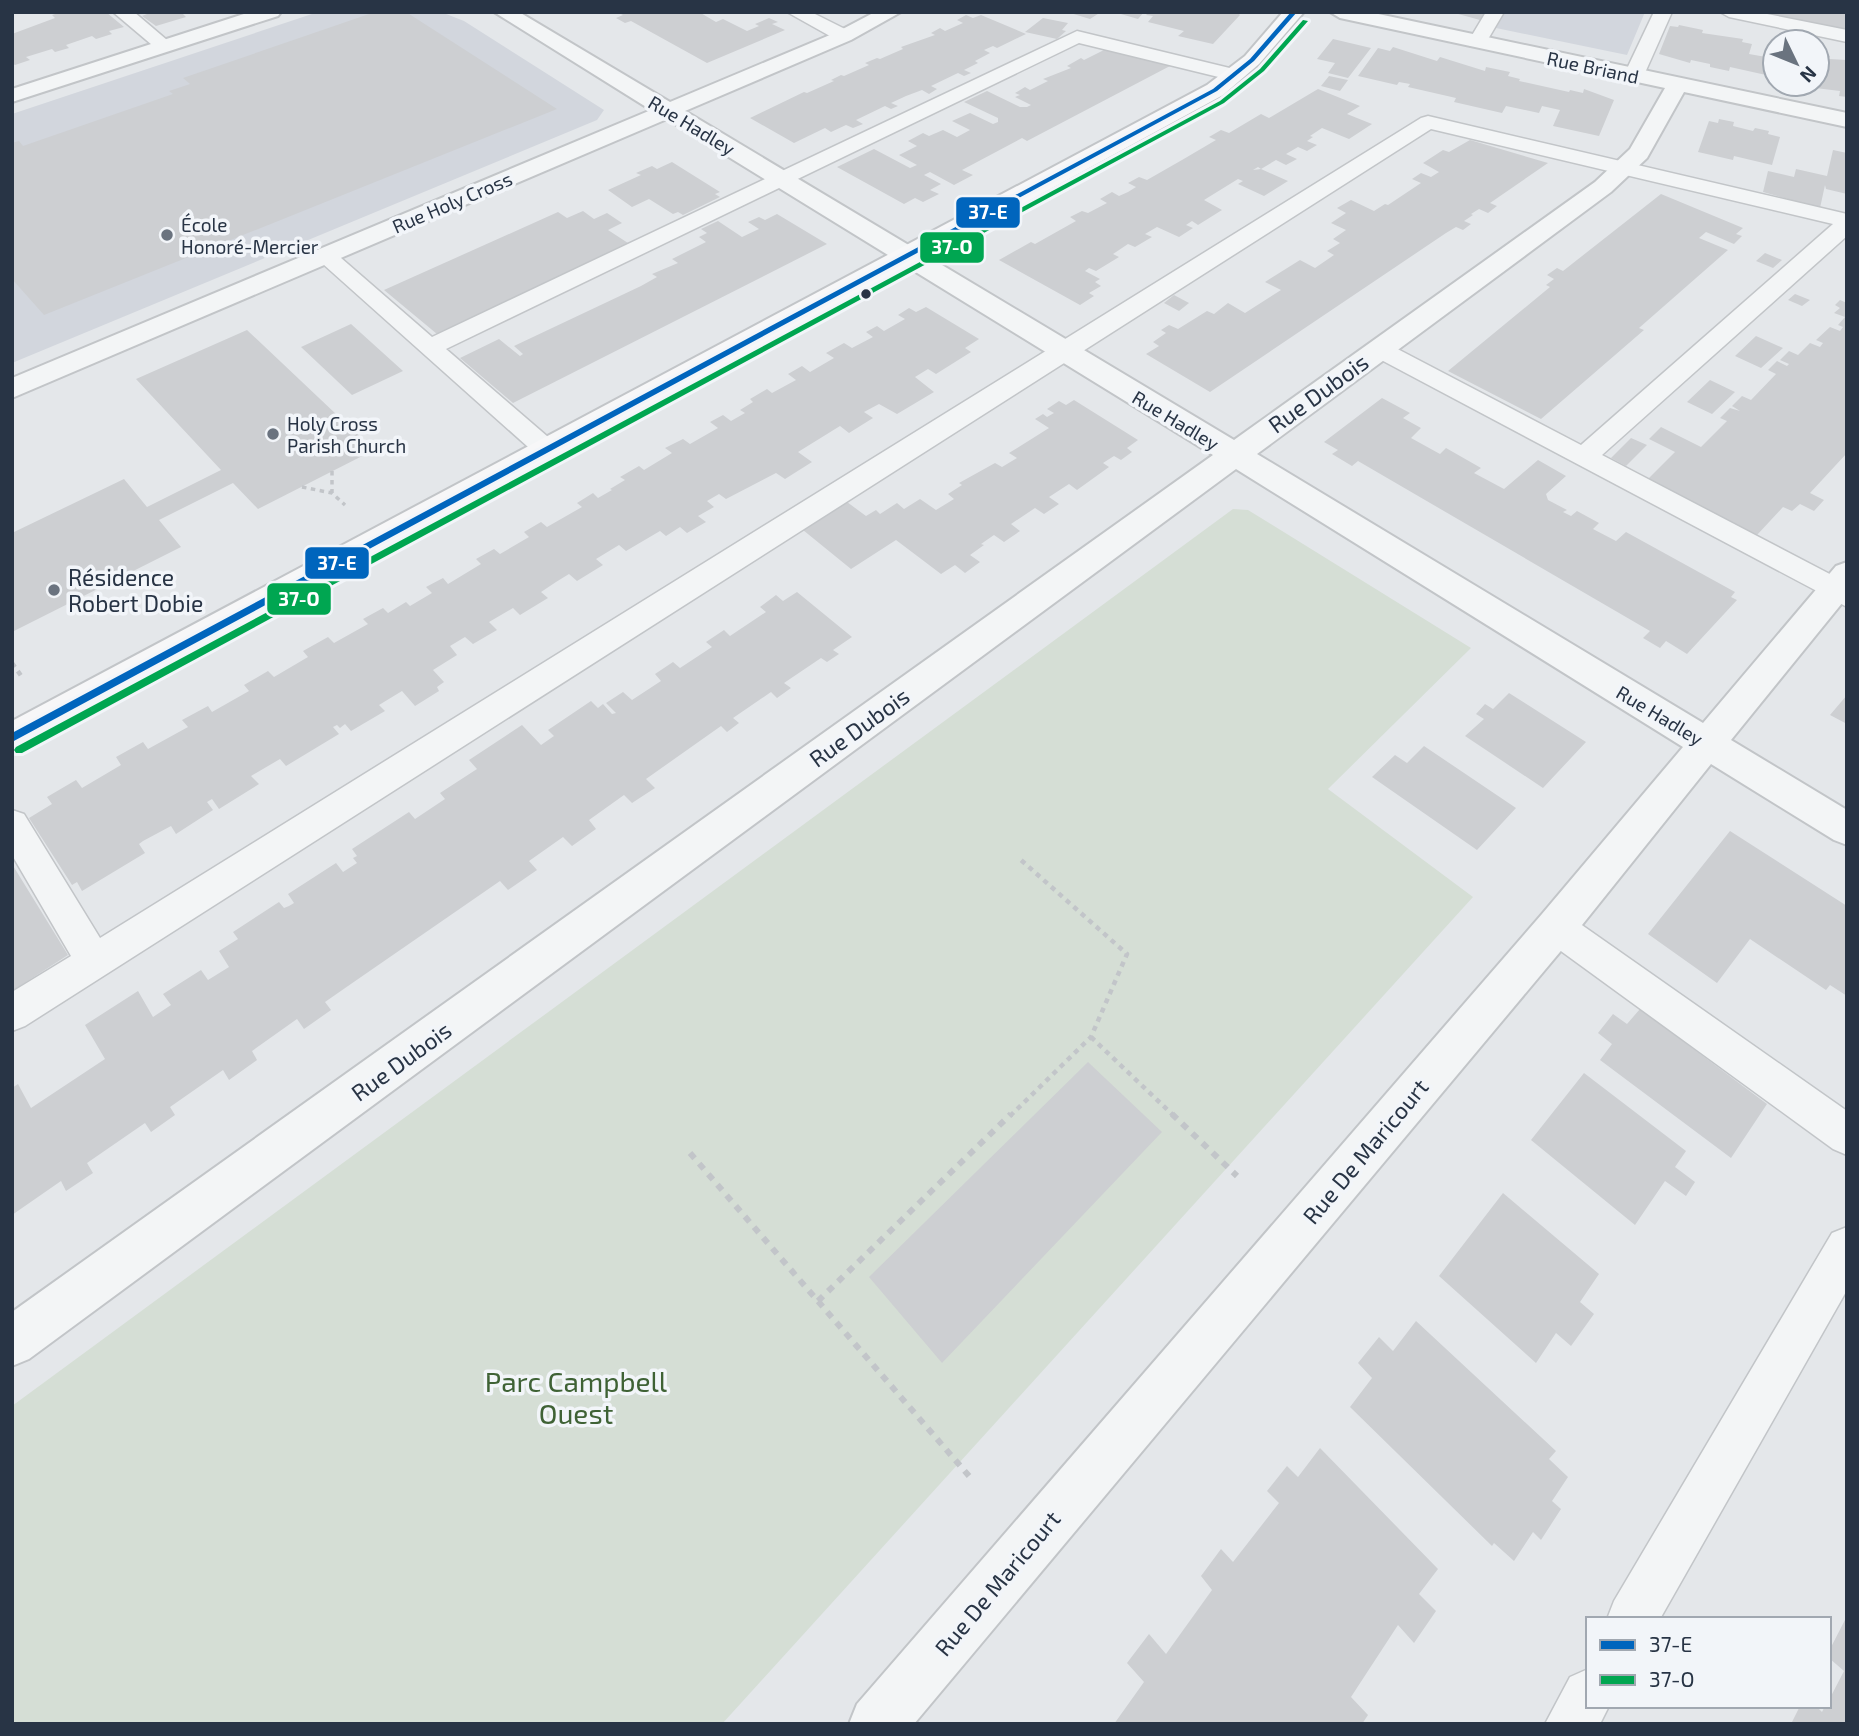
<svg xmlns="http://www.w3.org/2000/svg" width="1859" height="1736" font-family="'Exo 2',sans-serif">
<rect width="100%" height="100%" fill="#e4e7ea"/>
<!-- built -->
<path fill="#d2d6dd" d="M318 12H441L464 21 604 110 597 120 12 363V114Z
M1505 12H1645L1627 55 1496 28Z"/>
<!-- green -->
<path fill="#d5ded5" d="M1233 509 1248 510 1471 648 1328 789 1473 897 722 1724H12V1406Z"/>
<!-- building -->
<path fill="#cdcfd2" d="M61 12H106L124 27 109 31 112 34 96 39 92 36 66 45 69 48 55 52 52 49 26 57 30 60 15 65 12 63V34L55 18 52 15Z
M152 12H181L186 17 156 26 142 16Z
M375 12H406L557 109 44 315 12 279V143L19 141 23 146 173 94 169 91 190 84 183 78Z
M617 12H699L716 22 723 19 747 31 759 26 755 24 769 18 778 22 772 24 785 30 707 63 631 21 625 23 616 18 623 15Z
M1067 12H1101L1090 19Z
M1114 12H1144L1138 19Z
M1149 12H1237L1240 15 1213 44 1178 36 1184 31 1148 22 1153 16 1146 15Z
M1451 12H1485L1480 20Z
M1767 12H1847V29L1767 14Z
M966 15 973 18 981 15 1026 34 997 48 993 46 984 50 990 53 975 61 978 63 964 70 971 73 964 76 958 73 931 86 937 89 929 94 922 90 906 96 891 103 898 106 891 109 885 106 856 120 863 124 853 128 846 125 831 132 825 128 794 143 750 118 804 92 807 93 834 81 831 80 841 75 844 76 869 65 865 63 877 58 880 59 903 49 901 47 935 35 931 33 940 28 945 31 963 23 957 20Z
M1043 18 1068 23 1062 30 1066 31 1057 39 1025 32Z
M1679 25 1703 30 1702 33 1743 39 1742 42 1752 44 1749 54 1766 57 1768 50 1775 51V77L1730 67 1729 71 1710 67V64L1691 60 1690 63 1659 54 1670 26 1678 27Z
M1333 39 1371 48 1348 78 1328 73 1335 63 1317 59Z
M1393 47 1437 61 1440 57 1485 71 1486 67 1510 72 1508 76 1520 79 1519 81 1569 92 1570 90 1583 93 1584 89 1614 100 1599 136 1553 126 1560 110 1542 106 1539 113 1506 106 1502 113 1454 102 1456 98 1408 87 1410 84 1399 82 1397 85 1358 76 1378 48 1390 51Z
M1108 48 1147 56 1170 66 1027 141 1022 138 962 170 973 175 954 185 930 172 924 175 941 184 930 190 939 194 923 202 915 198 904 204 837 167 874 149 910 168 917 165 899 155 917 146 908 141 923 133 929 136 943 130 957 137 970 130 952 121 970 113 993 124 998 122V118L964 102 987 91 1020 107H1027L1031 105 1015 97 1020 95 1015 93 1025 87 1030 90 1048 81 1043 79 1071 68 1067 66 1081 58 1084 60Z
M1817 53 1830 56 1829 59 1847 60V97L1839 96 1840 91 1799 86 1800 84H1817Z
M1329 76 1348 80 1340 91 1321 86Z
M1318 89 1360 106 1347 114 1372 124 1349 139 1322 128 1310 136 1313 137 1307 141 1317 145 1307 151 1298 147 1286 154 1297 159 1286 165 1276 160 1261 169 1258 167 1253 170 1261 169 1288 181 1264 196 1238 184 1243 181 1238 179 1204 200 1222 210 1198 225 1192 221 1186 225 1193 228 1179 237 1157 227 1145 234 1152 237 1135 247 1128 244 1113 254 1119 257 1096 271 1089 268 1085 271 1100 279 1095 282 1101 286 1089 293 1094 296 1080 305 999 260 1031 242 1035 244 1076 221 1070 217 1082 211 1088 213 1107 203 1100 199 1112 192 1119 196 1128 192 1136 187 1128 183 1139 177 1147 180 1182 160 1216 140 1209 137 1221 130 1229 133 1261 114 1269 118Z
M1719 119 1734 122 1733 126 1753 131 1755 128 1769 131 1768 134 1780 137 1772 165 1734 156 1733 160 1698 152 1709 121 1718 123Z
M1470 140 1548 163 1490 203 1497 206 1488 213 1479 209 1471 214 1473 215 1464 221 1471 224 1463 230 1456 227 1446 233 1210 392 1146 354 1159 346 1153 342 1166 333 1161 330 1169 325 1178 329 1207 311 1214 314 1228 303 1245 313 1281 290 1265 282 1300 260 1315 268 1334 255 1327 251 1340 243 1333 239 1346 230 1331 223 1346 213 1337 208 1351 200 1374 211 1385 204 1388 205 1421 183 1412 179 1421 173 1431 177 1439 172 1423 163 1443 150 1449 152Z
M1833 150 1847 153V194L1826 189 1825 185 1820 208 1763 192 1768 171 1794 177 1796 169 1827 176Z
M672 162 720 192 715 194 720 197 683 215 678 212 673 214 649 199 632 207 608 190 641 175 636 173 652 166 657 169Z
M1661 194 1743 228 1736 234 1742 236 1734 244 1706 232 1699 238 1728 250 1639 328 1644 330 1541 419 1448 371 1550 287 1546 285 1554 279 1547 275 1557 268 1563 271Z
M583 211 594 219 607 213 622 223 608 230 628 243 437 334 384 290 558 212 567 218Z
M777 214 827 244 513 403 460 358 499 339 520 356 523 354 514 346 641 286 657 277 652 274 678 263 672 259 706 242 699 237 707 233 701 229 718 221 742 237 759 229 748 222 759 217 765 220Z
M1765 253 1782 260 1773 268 1756 261Z
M1795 294 1810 300 1802 306 1788 300Z
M1174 295 1189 303 1179 311 1164 303Z
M1840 300 1847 303V453L1810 493 1824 500 1814 511 1800 504 1792 511 1783 507 1757 535 1648 479 1675 452 1649 439 1661 427 1701 447 1727 421 1720 418 1730 408 1740 411 1732 406 1742 396 1751 400 1776 374 1768 370 1777 361 1787 366 1789 364 1780 360 1789 351 1798 355 1810 343 1820 347 1823 343 1816 340 1830 327 1840 331 1843 327 1838 325 1845 317 1834 313 1840 308 1835 305Z
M926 307 979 339 965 348 971 352 936 374 928 369 915 377 934 392 897 414 879 404 864 412 873 418 849 433 840 426 798 452 812 462 785 479 776 473 726 499 719 494 707 501 714 507 698 516 706 522 687 533 680 527 666 536 660 531 626 551 619 545 596 559 603 565 577 581 569 574 556 582 541 592 548 598 520 615 513 608 489 622 497 630 473 644 465 637 450 646 457 655 433 670 444 682 437 687 439 691 415 706 402 691 379 705 385 711 351 731 345 724 340 728 337 725 333 727 339 734 286 766 280 759 251 776 259 784 219 809 212 799 207 802 213 810 176 834 171 826 143 841 139 844 145 853 82 891 77 882 72 885 29 818 52 804 47 797 76 780 82 788 121 765 116 757 143 742 148 749 188 727 182 720 208 706 212 712 249 691 244 685 268 671 274 677 308 657 303 651 328 637 334 643 368 624 363 619 383 608 388 613 406 602 410 606 432 593 426 587 443 578 448 584 481 564 476 559 494 549 500 554 529 537 524 532 541 522 547 527 582 507 577 503 593 493 598 498 612 490 610 489 625 480 620 477 639 466 644 470 672 453 665 448 683 439 690 444 718 428 710 422 723 415 731 421 745 413 740 410 753 402 750 399 767 389 772 393 796 380 788 374 802 366 810 372 834 358 826 353 844 343 852 348 873 337 866 332 877 326 884 331 905 319 898 315 909 308 916 312Z
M351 324 403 371 352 395 301 347Z
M247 330 374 450 258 509 233 483 159 520 181 547 12 632V533L124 479 147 507 221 470 136 379Z
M1756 336 1783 348 1761 368 1735 356Z
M1710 380 1735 392 1712 414 1687 402Z
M1382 398 1410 413 1403 418 1421 428 1411 438 1440 454 1446 448 1481 468 1474 473 1504 489 1538 460 1566 476 1546 494 1548 500 1567 510 1563 512 1571 516 1577 511 1599 523 1593 529 1616 541 1626 532 1735 592 1731 597 1737 600 1687 654 1666 641 1660 648 1643 638 1650 631 1358 461 1352 466 1332 454 1338 450 1324 442Z
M1074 400 1138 440 1127 448 1132 452 1121 460 1114 456 1103 463 1109 467 1077 490 1069 484 1049 497 1059 504 1044 514 1035 508 1011 524 1020 531 1004 542 994 535 981 544 984 545 970 555 980 562 965 573 955 565 941 574 896 540 851 569 803 530 847 502 866 516 876 510 880 514 897 503 904 509 920 499 936 510 954 499 948 494 962 485 959 483 995 463 1002 467 1017 458 1009 453 1049 428 1035 419 1043 414 1047 417 1054 413 1047 409 1059 401 1066 405Z
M1631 438 1647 445 1626 466 1611 458Z
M797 592 852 637 833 650 839 654 827 662 821 658 784 683 791 688 777 698 771 692 733 718 739 723 727 732 721 726 646 779 655 788 632 803 624 795 589 820 596 829 572 846 563 837 529 861 537 870 508 890 500 881 348 986 325 1002 331 1010 304 1029 297 1019 252 1051 257 1060 229 1080 223 1070 170 1107 175 1115 151 1132 145 1123 87 1163 93 1173 66 1191 61 1181 12 1215V1088L18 1084 31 1108 105 1059 85 1025 138 991 153 1017 171 1005 163 994 201 970 208 980 229 967 219 951 238 939 233 932 279 902 284 908 289 906 294 903 288 894 336 863 343 872 357 863 353 858 357 856 352 849 409 812 415 819 445 799 440 793 477 769 469 760 522 725 541 745 554 736 548 730 591 701 598 708 603 704 612 714 616 713 606 703 623 692 632 700 661 681 655 674 673 662 680 668 712 647 706 642 724 630 730 636 766 612 760 607 776 595 783 601Z
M1509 693 1586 742 1543 788 1465 736 1484 719 1476 714 1485 704 1493 709Z
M1847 695V724L1830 715Z
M1424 746 1516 808 1477 850 1372 777 1395 755 1407 763Z
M1730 831 1847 906V996L1830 985 1826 990 1750 939 1717 983 1648 934Z
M12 864 68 955 12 991Z
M1640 1009 1767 1104 1731 1158 1600 1060 1612 1044 1598 1033 1613 1014 1627 1024Z
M1088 1062 1162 1132 942 1363 869 1277Z
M1584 1073 1686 1151 1675 1167 1695 1182 1686 1196 1665 1181 1635 1225 1531 1140Z
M1503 1193 1599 1274 1580 1302 1594 1314 1571 1346 1556 1333 1536 1363 1439 1276Z
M1416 1321 1556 1451 1549 1459 1568 1477 1552 1501 1561 1509 1541 1540 1533 1532 1514 1561 1494 1543 1492 1546 1350 1407 1372 1378 1358 1363 1379 1337 1393 1351Z
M1320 1448 1438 1569 1419 1594 1436 1611 1414 1643 1398 1625 1351 1697 1368 1715 1362 1724H1114L1144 1682 1127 1663 1149 1634 1166 1654 1212 1590 1201 1576 1221 1549 1233 1562 1279 1503 1267 1491 1287 1466 1298 1477Z
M1847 1616V1724H1791L1800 1706H1816L1822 1712 1825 1706H1829V1700L1844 1671 1829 1658V1651Z"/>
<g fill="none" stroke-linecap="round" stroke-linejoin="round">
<defs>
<path id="lane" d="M113 12H134L174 46 172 50H158Z
M787 12H811L851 32 853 36 844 42 837 40Z
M1486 12H1504L1484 46H1470L1468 42Z
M1654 12H1672L1644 75 1634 81 1627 79 1624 75Z
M1720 12H1757L1847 30V42L1729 17Z
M1077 31 1242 71 1245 75 1235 81 1079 43 446 349 555 443 559 449 555 455 546 458 537 455 314 256 317 251H333L432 337Z
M1428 116 1847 214V236L1602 455 1847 583V607L1370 354 1367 349 1370 344 1379 341 1388 344 1581 445 1833 224 1431 129 25 1026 12 1031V992L71 956 12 855V810L24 814 100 938 1421 118Z
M1556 911 1569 916 1847 1111V1155L1833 1149 1543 938 1538 927 1543 916Z
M1847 1227V1290L1660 1619H1607L1614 1601 1832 1233Z
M1588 1669V1706H1609L1600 1724H1545L1570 1677Z"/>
<path id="street" d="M250 12H281L278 16 12 102V89Z
M494 12H519L670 102 837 32 875 12H901L851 40 685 111 1234 440 1595 182 1630 149 1665 88 1340 18 1330 12H1369L1847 113V127L1684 92 1647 158 1611 192 1257 454 1703 723 1836 566 1847 562V597L1731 740 1847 810V845L1834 840 1711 764 1570 940 914 1724H849L857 1704 1542 914 1683 747 1236 469 29 1359 12 1366V1312L1213 455 667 119 12 398V378L651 110Z"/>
<path id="secondary" d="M1283 12H1304L1259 64 1223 95 25 748 12 752V721L1207 85 1245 56Z"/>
</defs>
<!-- lane casing -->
<use href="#lane" stroke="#c2c5c8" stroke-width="3"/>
<!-- street casing -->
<use href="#street" stroke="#c2c5c8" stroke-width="4"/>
<!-- secondary casing -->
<use href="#secondary" stroke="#c2c5c8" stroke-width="4"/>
<!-- path-far2 -->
<path stroke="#c2c5c9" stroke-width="3.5" stroke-dasharray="4.5 4.5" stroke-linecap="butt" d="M332 471V493
M302 487 332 493 345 505"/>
<!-- path-far1 -->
<path stroke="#c2c5c9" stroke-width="4.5" stroke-dasharray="5 5" stroke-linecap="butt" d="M12 663 22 677
M1091 1037 1174 1116
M1010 1116 1091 1037 1127 954 1021 860"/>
<!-- path -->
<path stroke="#c2c5c9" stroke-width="6" stroke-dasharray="7 7" stroke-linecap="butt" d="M1172 1114 1237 1176
M690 1153 969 1476
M818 1301 1011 1114"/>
<!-- lane -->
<use href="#lane" fill="#f3f5f6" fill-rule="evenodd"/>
<!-- street -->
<use href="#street" fill="#f3f5f6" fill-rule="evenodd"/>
<!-- secondary -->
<use href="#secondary" fill="#f7f7f8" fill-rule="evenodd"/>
<defs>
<path id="bus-1" d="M1291 12H1297L1254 61 1217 91 12 742V733L1213 89 1250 59Z"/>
<path id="bus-2" d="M1303 20 1308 21 1264 71 1224 103 22 753H16L14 750 16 747 1220 101 1260 69Z"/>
</defs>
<!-- bus-1 casing -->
<use href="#bus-1" stroke="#f2f5f9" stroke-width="6"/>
<!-- bus-2 casing -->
<use href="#bus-2" stroke="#f2f5f9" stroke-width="6"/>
<!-- bus-1 -->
<use href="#bus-1" fill="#0065bd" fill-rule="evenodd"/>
<!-- bus-2 -->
<use href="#bus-2" fill="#00a651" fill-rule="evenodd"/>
</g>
<!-- markers -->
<g fill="#6a737f" stroke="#f2f5f9" stroke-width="2.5">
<circle cx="167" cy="235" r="7"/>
<circle cx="273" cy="434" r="7"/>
<circle cx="54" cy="590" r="7"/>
</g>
<circle fill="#283445" stroke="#f2f5f9" stroke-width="2.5" cx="866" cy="294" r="6"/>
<g text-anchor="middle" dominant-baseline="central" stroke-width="7" stroke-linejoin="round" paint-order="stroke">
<!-- far-street labels -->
<g font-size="19" fill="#283445" stroke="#f2f5f9">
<text transform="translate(1593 67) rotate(12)">Rue Briand</text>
<text transform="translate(692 125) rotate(31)">Rue Hadley</text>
<text transform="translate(452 202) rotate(-23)">Rue Holy Cross</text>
<text transform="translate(1176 420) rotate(31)">Rue Hadley</text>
<text transform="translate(1660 715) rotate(31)">Rue Hadley</text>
</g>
<!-- far-poi labels -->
<g font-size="19" fill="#283445" stroke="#f2f5f9" text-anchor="start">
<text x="181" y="224">École<tspan x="181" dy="22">Honoré-Mercier</tspan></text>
<text x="287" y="423">Holy Cross<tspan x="287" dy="22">Parish Church</tspan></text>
</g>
<!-- street labels -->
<g font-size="23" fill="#283445" stroke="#f2f5f9">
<text transform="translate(1318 393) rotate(-36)">Rue Dubois</text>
<text transform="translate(859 727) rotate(-36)">Rue Dubois</text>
<text transform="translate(401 1061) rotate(-36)">Rue Dubois</text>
<text transform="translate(1365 1151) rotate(-50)">Rue De Maricourt</text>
<text transform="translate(997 1583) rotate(-50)">Rue De Maricourt</text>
</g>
<!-- poi labels -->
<g font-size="23" fill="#283445" stroke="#f2f5f9" text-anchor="start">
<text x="68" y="577">Résidence<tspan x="68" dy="26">Robert Dobie</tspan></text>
</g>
<!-- near-park labels -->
<g font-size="28" fill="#3f6235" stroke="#f2f5f9">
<text x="576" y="1381">Parc Campbell<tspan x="576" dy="32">Ouest</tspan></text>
</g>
</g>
<g stroke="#f2f5f9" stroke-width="2.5">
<rect x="955" y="196" width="66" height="33" rx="7" fill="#0065bd"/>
<rect x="919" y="231" width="66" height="33" rx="7" fill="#00a651"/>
<rect x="304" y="546" width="66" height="34" rx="7" fill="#0065bd"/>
<rect x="266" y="582" width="66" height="34" rx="7" fill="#00a651"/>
</g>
<g font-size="19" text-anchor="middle" font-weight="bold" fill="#fff">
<text x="988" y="219">37-E</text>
<text x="952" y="254">37-O</text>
<text x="337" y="570">37-E</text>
<text x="299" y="606">37-O</text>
</g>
<!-- border -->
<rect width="1859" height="1736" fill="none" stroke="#283445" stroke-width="28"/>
<!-- legend -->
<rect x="1586" y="1617" width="245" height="91" fill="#f2f5f9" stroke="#a1a8b1" stroke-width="2"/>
<rect x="1600" y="1640" width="35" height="10" fill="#0065bd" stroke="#a1a8b1" stroke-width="2"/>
<text x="1649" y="1652" font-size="21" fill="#283445">37-E</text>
<rect x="1600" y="1675" width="35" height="10" fill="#00a651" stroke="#a1a8b1" stroke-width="2"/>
<text x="1649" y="1687" font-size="21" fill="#283445">37-O</text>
<!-- north arrow -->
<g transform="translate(1796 63) rotate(133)"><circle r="33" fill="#f2f5f9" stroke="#a1a8b1" stroke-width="2"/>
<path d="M0-5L12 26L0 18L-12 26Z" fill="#6a737f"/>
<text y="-10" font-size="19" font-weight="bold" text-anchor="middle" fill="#283445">N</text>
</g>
</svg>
